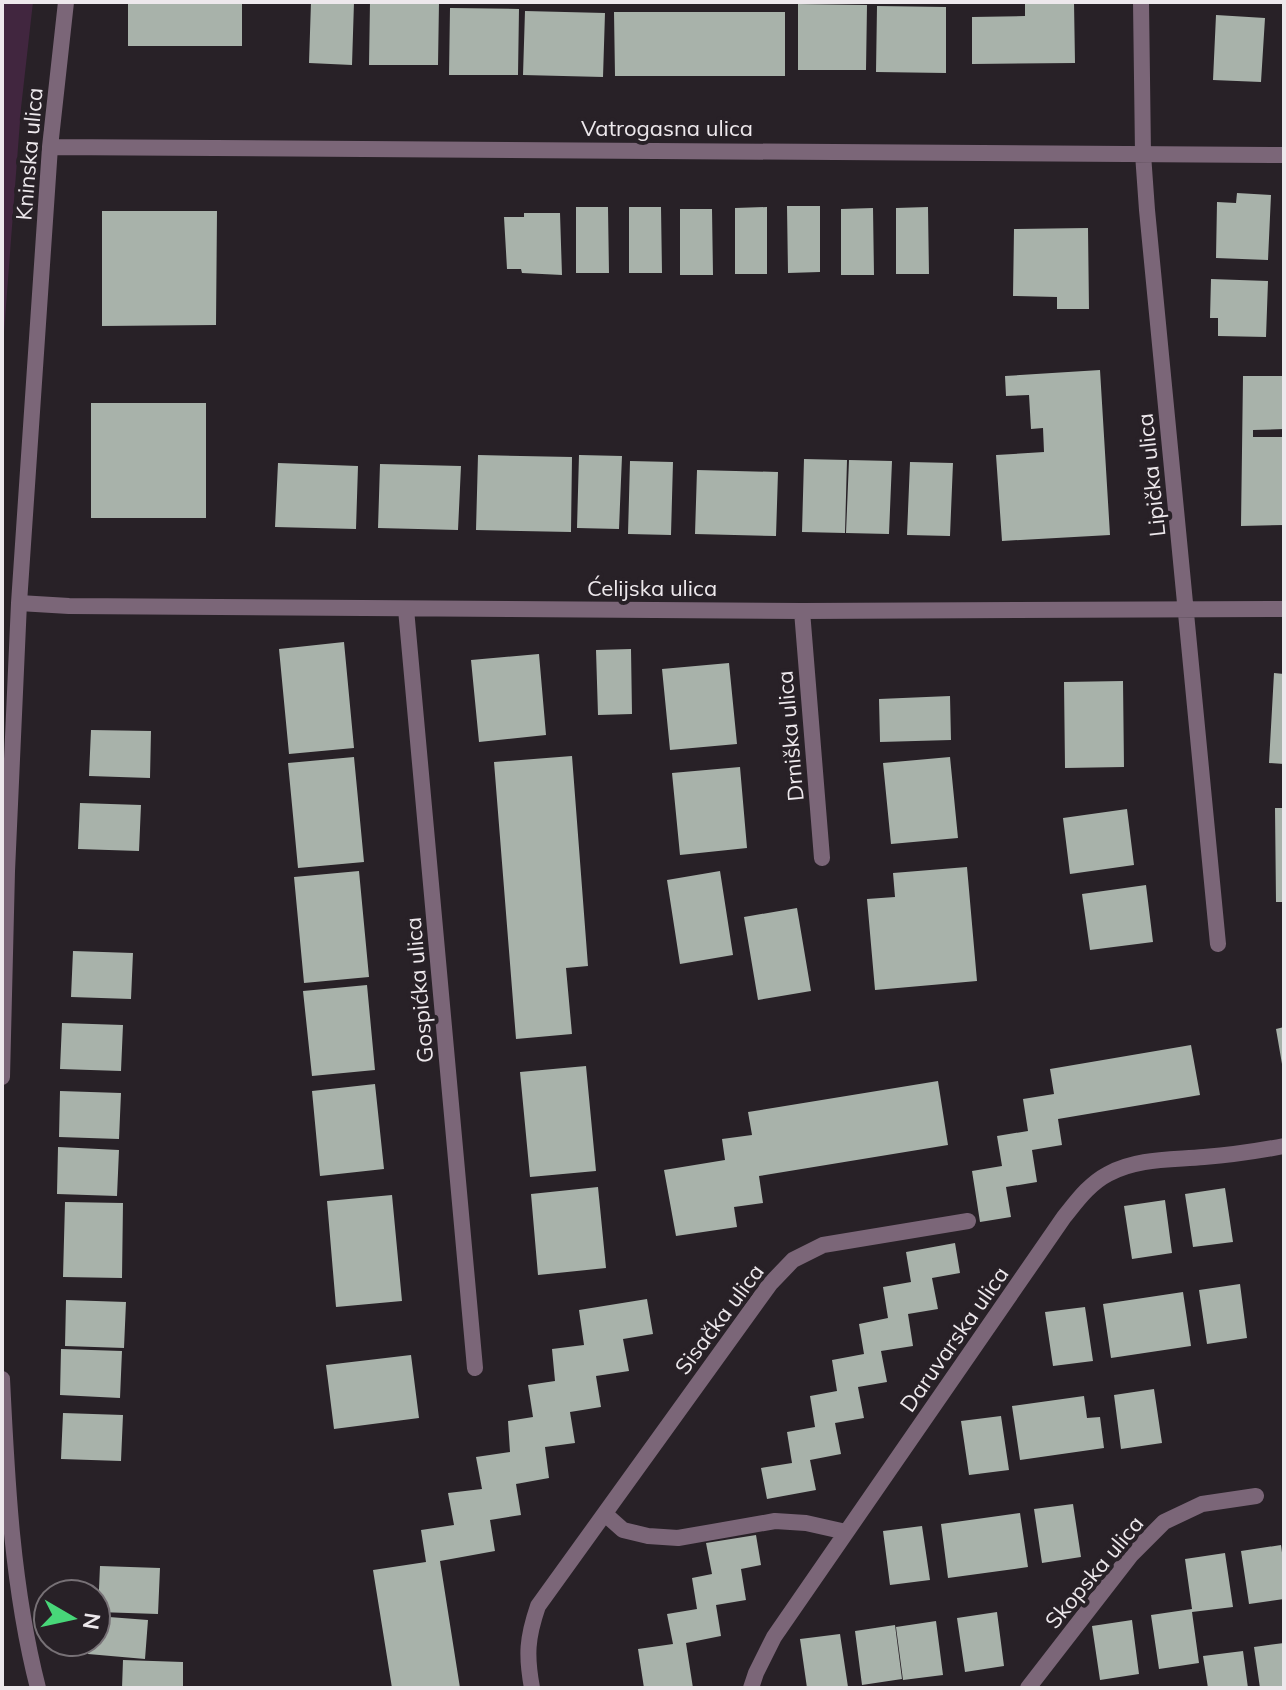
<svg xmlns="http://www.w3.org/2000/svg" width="1286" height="1690" font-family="Mulish,sans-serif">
<rect width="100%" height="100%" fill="#282127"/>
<!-- green -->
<path fill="#41263f" d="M2 2H33L21 108 2 359Z"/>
<!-- building -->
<path fill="#a8b2aa" d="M128 2H242V46H128Z
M311 2H354L352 65 309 63Z
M370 2H439L438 65H369Z
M1025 2H1074L1075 63 972 64V17L1025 16Z
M798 4 867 5 866 70H798Z
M877 6 946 7V73L876 72Z
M450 8 519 9 518 75H449Z
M525 11 605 13 603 77 523 75Z
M614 12H785V76H615Z
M1216 15 1265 18 1261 82 1213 80Z
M1237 193 1271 195 1268 260 1216 258 1217 202 1236 203Z
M787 206H820V272L788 273Z
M576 207H608L609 273H576Z
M629 207H661L662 273H629Z
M767 207V274H735V208Z
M928 207 929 274H896V208Z
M873 208 874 275H841V209Z
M680 209H712L713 275H680Z
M102 211H217L216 325 102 326Z
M524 213H560L562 275 522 273 521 269H507L504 217H524Z
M1088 228 1089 309H1057V297L1013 296 1014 229Z
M1211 279 1268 281 1266 337 1218 336V318H1210Z
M1100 370 1110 535 1002 541 996 455 1044 452 1043 428 1031 429 1029 395 1006 396 1005 376Z
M1243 376H1284V429L1253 430V437H1284V525L1241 526Z
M91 403H206V518H91Z
M478 455 572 457 571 532 476 530Z
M579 455 622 456 619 529 577 528Z
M804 459 847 460 845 533 802 532Z
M849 460 892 461 889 534 846 533Z
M630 461 673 462 671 535 628 534Z
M910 462 953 463 950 536 907 535Z
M278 463 358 466 356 529 275 527Z
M380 464 461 466 458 530 378 528Z
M697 470 778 472 776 536 695 534Z
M344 642 354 748 289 754 279 649Z
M631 649 632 714 598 715 596 650Z
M539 654 546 735 479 742 471 660Z
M729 663 737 744 670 750 662 669Z
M1274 673 1284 674V764L1269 763Z
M1123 681 1124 767 1065 768 1064 682Z
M950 696 951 740 880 742 879 699Z
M91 730 151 731 150 778 89 776Z
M572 756 588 966 566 968 572 1034 516 1039 494 762Z
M354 757 364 862 298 868 288 763Z
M950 757 958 838 891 844 883 763Z
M740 767 747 848 680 855 672 773Z
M80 803 141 805 139 851 78 849Z
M1275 808H1284V902H1276Z
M1127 809 1134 865 1070 874 1063 818Z
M967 867 977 981 875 990 867 899 895 897 893 873Z
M359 871 369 977 304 983 294 877Z
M720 871 733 955 680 964 667 880Z
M1146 885 1153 942 1090 950 1082 894Z
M797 908 811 991 758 1000 744 917Z
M73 951 133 953 131 999 71 997Z
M367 985 375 1070 312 1076 303 991Z
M62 1023 123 1025 121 1071 60 1069Z
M1284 1027V1064H1282L1276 1029Z
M1191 1045 1200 1095 1058 1119 1062 1145 1032 1150 1037 1182 1006 1187 1011 1217 980 1222 972 1171 1002 1166 997 1136 1028 1131 1023 1099 1054 1094 1050 1069Z
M586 1066 596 1171 530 1177 520 1072Z
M938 1081 948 1145 759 1176 763 1203 734 1207 737 1227 676 1236 664 1170 725 1160 722 1139 752 1135 748 1112Z
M375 1084 384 1169 320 1176 312 1091Z
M60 1091 121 1093 119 1139 59 1137Z
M58 1147 119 1150 117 1196 57 1194Z
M598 1187 606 1268 538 1275 531 1194Z
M1225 1188 1233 1242 1193 1247 1185 1194Z
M392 1195 402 1301 336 1307 327 1201Z
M1165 1200 1172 1253 1132 1259 1124 1206Z
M65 1202 123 1203 122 1278 63 1277Z
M955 1243 960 1273 932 1278 938 1309 908 1314 913 1346 881 1351 887 1382 858 1387 864 1418 835 1423 841 1454 810 1460 816 1490 767 1499 761 1468 792 1463 787 1432 815 1427 810 1396 837 1391 832 1360 864 1354 859 1324 888 1318 883 1287 911 1282 906 1252Z
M1240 1284 1247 1338 1207 1344 1199 1290Z
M1183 1292 1191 1346 1111 1358 1103 1304Z
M647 1299 653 1334 623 1339 629 1371 596 1376 601 1407 570 1412 575 1443 545 1447 549 1478 516 1484 521 1515 490 1520 495 1551 440 1561 460 1688H392L373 1570 426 1562 421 1530 454 1525 448 1493 482 1489 476 1457 510 1452 508 1421 533 1417 528 1385 555 1381 552 1349 584 1345 579 1310Z
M66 1300 126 1302 124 1348 65 1346Z
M1085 1307 1093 1361 1053 1366 1045 1312Z
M61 1349 122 1351 120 1398 60 1395Z
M411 1355 419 1418 334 1429 326 1365Z
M1154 1389 1162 1443 1121 1449 1114 1395Z
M1084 1396 1087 1418 1100 1417 1104 1448 1020 1460 1012 1406Z
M63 1413 123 1415 121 1461 61 1459Z
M1001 1416 1009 1470 969 1475 961 1421Z
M1073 1504 1081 1557 1042 1563 1034 1509Z
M1020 1513 1028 1567 948 1578 941 1524Z
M922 1526 930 1580 890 1585 883 1531Z
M756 1535 761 1565 741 1569 746 1600 716 1605 721 1636 686 1643 693 1688H644L638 1649 673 1644 667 1614 697 1609 692 1578 712 1574 706 1543Z
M1281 1545 1284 1568V1599L1249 1604 1241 1551Z
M1225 1553 1233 1607 1192 1612 1199 1663 1159 1669 1151 1615 1192 1609 1185 1559Z
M100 1566 160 1568 158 1614 98 1612Z
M997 1612 1004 1666 965 1672 957 1618Z
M96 1616 148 1620 145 1659 88 1654 89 1642H96Z
M1132 1620 1139 1674 1100 1680 1092 1626Z
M936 1621 943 1675 903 1680 896 1627Z
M895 1625 902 1679 862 1685 855 1631Z
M840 1634 848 1687 807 1688 800 1639Z
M1284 1643V1688H1260L1254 1647Z
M1243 1651 1248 1688H1208L1203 1656Z
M123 1660 183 1662V1688H122Z"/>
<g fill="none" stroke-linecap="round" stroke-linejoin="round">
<!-- street -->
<path stroke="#7b6678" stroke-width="16" d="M1141 2 1143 154 1147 210 1218 944
M50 147 1284 155
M19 603 69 606 802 611 1284 609
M406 609 475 1368
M802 611 822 858
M2 1077 7 871 19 603 50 147 66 2
M2 1379C7 1483 12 1587 38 1688
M605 1514 623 1530 648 1536 678 1538 775 1521 806 1523 846 1532
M532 1688C526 1655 527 1638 538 1606L770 1284 793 1260 823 1245 968 1221
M751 1688 756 1673 774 1637 1064 1217C1077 1201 1089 1184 1108 1174 1137 1158 1172 1160 1204 1157 1231 1155 1258 1151 1284 1146
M1028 1688 1131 1555 1164 1522 1202 1504 1256 1496"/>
</g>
<g text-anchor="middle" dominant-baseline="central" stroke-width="8" stroke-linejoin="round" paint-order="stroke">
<!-- street labels -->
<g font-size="22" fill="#ede8ec" stroke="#282127">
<text x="667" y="128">Vatrogasna ulica</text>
<text transform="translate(29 154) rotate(-85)">Kninska ulica</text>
<text transform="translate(1151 475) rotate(-96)">Lipička ulica</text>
<text x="652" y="588">Ćelijska ulica</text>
<text transform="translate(790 736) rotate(-95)">Drniška ulica</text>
<text transform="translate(419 990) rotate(-95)">Gospićka ulica</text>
<text transform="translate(719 1319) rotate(-53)">Sisačka ulica</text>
<text transform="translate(954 1339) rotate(-55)">Daruvarska ulica</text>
<text transform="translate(1094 1572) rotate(-50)">Skopska ulica</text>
</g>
</g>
<!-- border -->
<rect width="1286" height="1690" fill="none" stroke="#ede8ec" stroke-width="8"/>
<!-- north arrow -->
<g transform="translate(72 1618) rotate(99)"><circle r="38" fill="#282127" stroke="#777176" stroke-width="2"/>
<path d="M0-6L14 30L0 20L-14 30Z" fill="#48d779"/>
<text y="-12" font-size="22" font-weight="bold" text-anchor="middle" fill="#ede8ec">N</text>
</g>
</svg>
